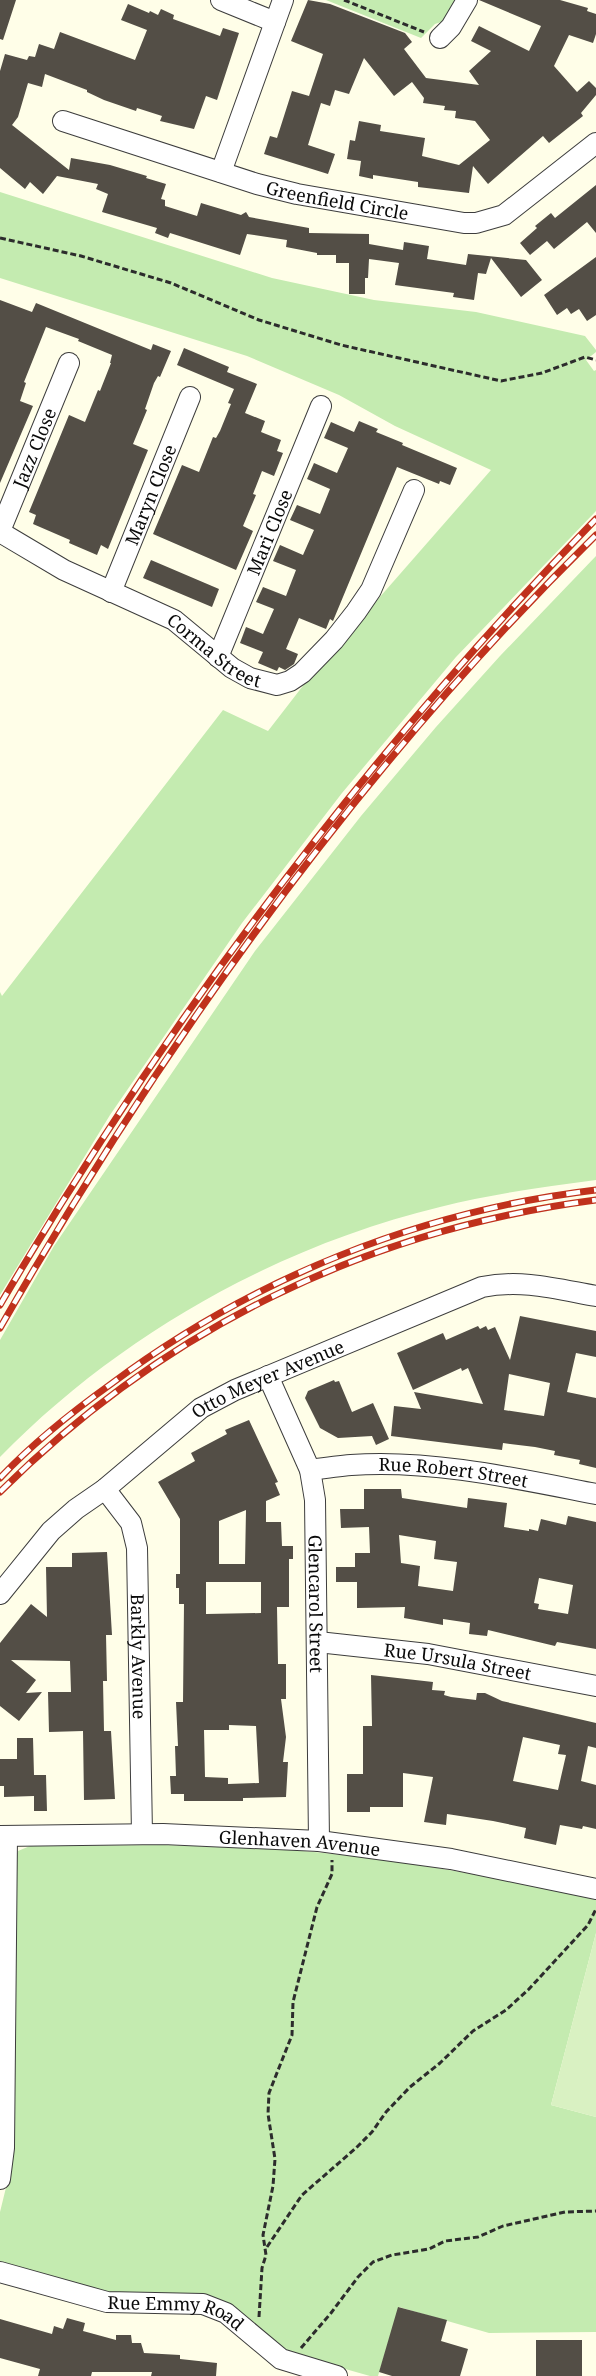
<svg xmlns="http://www.w3.org/2000/svg" width="596" height="2376" font-family="'Noto Serif',serif">
<rect width="100%" height="100%" fill="#fffee8"/>
<!-- green -->
<path fill="#c4ebb0" d="M326 0H456L447 20 435 24 421 38Z
M0 192 272 278 374 300 476 312 585 336 596 350V352L586 360 594 371 596 370V511L456 657 342 793 242 923 110 1115 0 1295V992L2 996 223 710 268 731 309 678 491 470 395 426 339 395 247 356 0 278Z
M596 556V1180C543 1187 491 1194 440 1207 275 1247 118 1336 0 1457V1340L54 1246 255 951 361 816 436 727 500 656Z
M164 1845C213 1847 264 1847 314 1852 405 1861 507 1878 596 1900V1933L551 2105 596 2117V2332L489 2333 399 2307 378 2376H370L289 2353 235 2310 112 2294 0 2263V2212L13 2159 14 1861 18 1851 30 1846Z"/>
<!-- pitch -->
<path fill="#d9f1c2" d="M596 1933V2117L551 2105Z"/>
<!-- building -->
<path fill="#534e46" fill-rule="evenodd" d="M0 0H16L3 40 0 39Z
M308 0 330 4 405 33 412 42 404 49 426 78 479 85 469 71 491 51 471 41 479 26 529 51 541 26 479 0H560L588 8 587 11 596 14V34L593 43 569 35 554 66 577 92 589 81 596 88V95L581 113 583 116 549 143 543 136 488 184 473 166 469 193 418 187V182L373 175V179L359 176 361 161 347 159 350 140 355 141 359 121 381 125 380 131 425 138 422 156 459 165 490 140 475 121 455 118 456 111 444 110 445 106 423 103 424 98 412 82 394 96 364 58 349 94 335 90 330 106 321 103 308 145 335 154 328 174 264 154 270 136 277 138 292 91 309 96 323 54 291 41Z
M128 4 149 13 150 11 158 15 161 9 174 15 173 19 220 36 223 28 239 33 217 100 206 96 194 129 160 121 162 116 137 108 136 111 104 100 87 92V90L45 74 42 87 28 83 18 117 12 125 69 170 71 158 110 165 147 176 146 178 166 184 161 199 165 200V206L197 216 201 203 241 215 246 212 249 217 309 228V233L369 234V244L403 250 404 242 429 246 427 259 466 265 468 254 526 260 542 280 521 297 491 258 486 274 478 273 474 300 453 297 454 293 395 285 399 263 369 259 368 278H365V294H349V263H336V255H317V253L286 247 287 240 247 234 240 255 170 233 168 238 155 233 157 228 102 212 108 194 96 189 98 184 57 176 43 194 30 182 25 189 0 168V71L5 54 27 60 29 56 35 57 39 44 54 49 60 32 135 60 147 30 121 20Z
M596 185V233L587 222 554 249 547 241 530 255 520 243 537 228 535 226 551 213 555 218Z
M596 257V315L587 321 579 309 571 314 567 308 557 315 544 295Z
M0 300 32 312 36 303 151 350 153 344 171 351 160 377 158 376 154 383 145 409 147 410 133 444 148 450 108 549 101 545 97 555 69 543 70 540 33 524 36 515 29 512 69 415 85 422 98 390 100 391 111 363H110L112 355 78 341 79 339 46 327 24 382 26 383 20 401 33 406 0 483Z
M184 348 229 367 227 372 257 384 245 413 265 421 261 432 281 440 277 451 283 453 274 476 262 471 253 494 256 495 243 526 253 531 236 570 153 534 182 465 199 472 213 437 216 438 220 431 231 404 228 403 234 389 177 365Z
M359 421 378 429 376 432 403 443 402 445 457 468 450 485 440 481 439 484 397 467 333 621 330 619 326 629 299 618 286 649 298 654 294 664 285 670 279 667 277 671 258 663 263 652 240 643 246 627 263 634 274 609 256 602 263 587 286 596 296 570 273 561 280 545 303 555 314 530 290 520 297 505 320 514 330 489 307 479 314 463 337 473 348 448 324 438 331 422 354 432Z
M151 560 219 589 212 607 143 578Z
M520 1316 596 1331V1357L576 1353 567 1392 596 1398V1468L579 1464 580 1460 554 1455 555 1451 535 1447 503 1443 502 1450 391 1436 394 1406 421 1409 414 1392 483 1404 468 1368 462 1371 461 1368 413 1390 397 1353 443 1333 446 1340 478 1326 480 1329 486 1326 488 1330 495 1327 510 1360ZM509 1374 550 1383 544 1416 504 1410Z
M334 1380 335 1382 339 1381 352 1412 373 1403 389 1439 376 1445 372 1436 338 1438 320 1428 305 1398 308 1391Z
M249 1420 278 1482 275 1483 280 1495 266 1501V1522H281L282 1546H293V1559H289V1607H277L278 1664H286V1699H281L286 1737 283 1762H288L286 1797 243 1798V1801H184V1794H171L170 1776H176L175 1746H178L176 1702H183L184 1604H179V1588H176V1574H180V1519L158 1482 195 1461 191 1453 227 1434 225 1430ZM246 1510 245 1564H219V1521ZM206 1582H261V1613L206 1614ZM229 1725 256 1726 259 1783 228 1784V1778L205 1777 204 1730H229Z
M364 1489H401L402 1498 467 1508 468 1498 507 1503 504 1527 529 1531V1529L538 1531 541 1519 566 1525 568 1516 596 1522V1649L557 1642 555 1646 488 1630 487 1636 469 1634 470 1623 443 1619V1625L404 1618 405 1607 357 1608V1582H336V1567H355V1553H370L369 1527 341 1528 340 1509H364ZM399 1535 436 1541 434 1559 457 1562 453 1591 418 1586 420 1566 401 1563ZM539 1578 573 1585 568 1614 538 1609 539 1604 534 1603Z
M107 1552 112 1635H106L107 1681H103L104 1731H111L115 1799 84 1800 83 1731 49 1732 48 1692H71L70 1661 11 1660 36 1680 26 1693 42 1692 19 1721 0 1706V1643L31 1604 47 1617 46 1567H72V1553Z
M371 1675 433 1682 432 1690 445 1691 444 1695 451 1697 476 1700 477 1693H485L502 1701 596 1723V1748L588 1746 581 1781 596 1785V1829L583 1826 582 1829 560 1825 556 1845 524 1838 526 1828 493 1821 447 1814 446 1825 424 1822 433 1777 403 1773V1807H370V1812H347V1774H363V1726H372ZM523 1737 560 1745 558 1754 566 1755 558 1790 513 1781Z
M17 1738H33L34 1775H46L47 1811H34V1796L4 1797V1786H0V1759H17Z
M398 2307 447 2320 441 2341 468 2349 460 2376H392L379 2372Z
M67 2318 85 2323 83 2331 116 2340V2335H131L132 2343H141L144 2353 180 2355V2359L217 2363 216 2376H151L152 2372H92L91 2376H38L40 2369 0 2358V2319L52 2334 54 2326 63 2329Z
M536 2340H582V2376H536Z"/>
<g fill="none" stroke-linecap="round" stroke-linejoin="round">
<defs>
<g id="street">
<path d="M221 0 275 22"/>
<path d="M440 38 451 27 467 0"/>
<path id="s1" d="M63 121 257 184 297 194 464 223H476L504 215 596 143"/>
<path d="M221 172 283 0"/>
<path id="s2" d="M0 531 69 363"/>
<path id="s3" d="M0 532 64 570 174 620 232 668 250 678 277 685 290 681 302 673 334 640 356 612 371 590 414 490"/>
<path id="s4" d="M111 592 190 397"/>
<path id="s5" d="M218 657 321 406"/>
<path id="s6" d="M268 1376 310 1470 315 1500 319 1841"/>
<path id="s7" d="M310 1470C324 1468 338 1466 351 1465 430 1459 519 1479 596 1494"/>
<path id="s8" d="M105 1489 131 1523 137 1548 142 1834"/>
<path id="s9" d="M0 1594 51 1531 76 1509 105 1489 201 1408 235 1390 482 1287C522 1279 557 1289 596 1296"/>
<path id="s10" d="M318 1642 428 1654 596 1686"/>
<path id="s11" d="M0 1836 163 1834 319 1841 451 1859 596 1889"/>
<path d="M0 2179 4 2148 7 1836"/>
<path id="s12" d="M0 2272 107 2302 203 2304 226 2313 281 2359 337 2376"/>
</g>
</defs>
<!-- street casing -->
<use href="#street" stroke="#3d3d3d" stroke-width="22"/>
<!-- path -->
<path stroke="#2c2c2c" stroke-width="3" stroke-dasharray="6 3" stroke-linecap="butt" d="M344 0 424 32
M0 238 81 256 171 283 259 320 341 345 501 381 542 373 585 357 596 360
M267 2247 302 2195 356 2148 372 2132 386 2112 410 2087 440 2063 473 2031 506 2010 529 1989 588 1925 596 1909
M259 2317 262 2268 266 2255 263 2235 273 2186 275 2159 268 2114 269 2093 292 2035 293 2002 317 1907 332 1874V1860
M301 2348 331 2313 358 2277 373 2262 392 2255 429 2249 445 2241 478 2237 503 2226 565 2212 596 2211"/>
<!-- street -->
<use href="#street" stroke="#fff" stroke-width="20"/>
<defs>
<path id="rail" d="M0 1305C167 1020 365 756 596 519
M0 1328C164 1041 360 767 596 535
M0 1478C33 1443 72 1412 111 1384 253 1278 420 1211 596 1190
M0 1492C164 1329 366 1230 596 1200"/>
</defs>
<!-- rail casing -->
<use href="#rail" stroke="#c0311c" stroke-width="7"/>
<!-- rail -->
<use href="#rail" stroke="#fff" stroke-width="4.5" stroke-dasharray="14" stroke-linecap="butt"/>
</g>
<g text-anchor="middle" dominant-baseline="central" stroke-width="6" stroke-linejoin="round" paint-order="stroke">
<!-- street labels -->
<g font-size="18" fill="#0a0a0a" stroke="#fff">
<text stroke="none"><textPath href="#s1" startOffset="286">Greenfield Circle</textPath></text>
<text stroke="none"><textPath href="#s2" startOffset="90">Jazz Close</textPath></text>
<text stroke="none"><textPath href="#s4" startOffset="105">Maryn Close</textPath></text>
<text stroke="none"><textPath href="#s5" startOffset="135">Mari Close</textPath></text>
<text stroke="none"><textPath href="#s3" startOffset="246">Corma Street</textPath></text>
<text stroke="none"><textPath href="#s9" startOffset="348">Otto Meyer Avenue</textPath></text>
<text stroke="none"><textPath href="#s7" startOffset="144">Rue Robert Street</textPath></text>
<text stroke="none"><textPath href="#s6" startOffset="237">Glencarol Street</textPath></text>
<text stroke="none"><textPath href="#s8" startOffset="177">Barkly Avenue</textPath></text>
<text stroke="none"><textPath href="#s10" startOffset="141">Rue Ursula Street</textPath></text>
<text stroke="none"><textPath href="#s11" startOffset="300">Glenhaven Avenue</textPath></text>
<text stroke="none"><textPath href="#s12" startOffset="182">Rue Emmy Road</textPath></text>
</g>
</g>
</svg>
